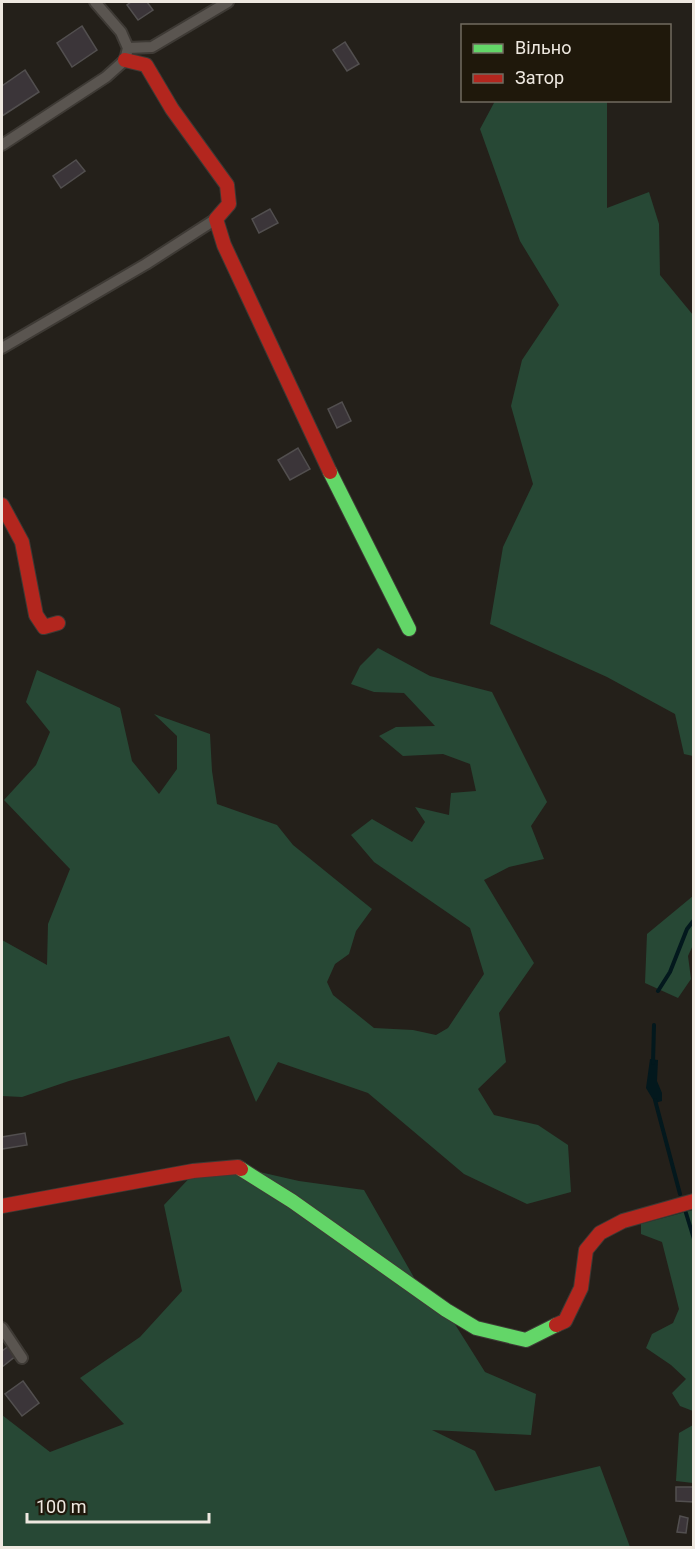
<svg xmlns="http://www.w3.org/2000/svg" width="695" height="1549" font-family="Roboto,sans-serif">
<rect width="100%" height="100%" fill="#24201a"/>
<!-- green -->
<path fill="#274835" d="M495 101H607V208L649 192 659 224 660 275 693 315V756L684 754 675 714 607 677 490 624 503 547 533 484 511 406 522 360 559 305 520 241 480 129Z
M378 648 430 676 492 692 547 802 531 826 544 859 509 867 484 880 534 963 499 1013 506 1062 478 1089 494 1115 538 1125 568 1145 571 1192 527 1204 464 1174 368 1093 278 1062 256 1102 229 1036 69 1081 22 1097 2 1096V940L47 965 48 924 70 869 4 800 36 765 50 732 26 702 37 670 120 708 132 761 159 794 177 769V736L154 714 210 734 212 771 217 804 277 825 293 845 372 909 356 931 349 954 335 964 327 982 333 995 374 1028 413 1030 436 1035 448 1028 484 974 470 928 374 862 351 835 372 819 412 842 425 822 415 807 449 815 451 793 476 791 470 764 443 754 403 756 379 736 396 727 435 726 404 693 374 692 351 684 360 666Z
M693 896V945L688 956 691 979 678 998 645 983 647 934Z
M238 1167 299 1181 364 1190 416 1281 446 1310 485 1372 536 1394 531 1435 432 1430 475 1451 495 1491 600 1466 630 1547H2V1415L50 1452 124 1424 80 1378 140 1337 182 1291 164 1205 197 1170Z
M693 1210H694L693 1411 680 1406 672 1393 686 1379 671 1365 646 1348 652 1334 673 1323 679 1309 662 1242 641 1234V1224Z
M693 1425V1483L676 1481 679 1433Z"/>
<!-- water -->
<path fill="#03181d" d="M650 1059 658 1060 657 1081 662 1093V1101L655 1103 646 1088Z"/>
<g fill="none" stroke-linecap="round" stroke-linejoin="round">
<!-- stream -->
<path stroke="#03181d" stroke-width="4" d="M658 991 670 972 687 929 694 920
M653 1063 654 1025
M655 1100 680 1194
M686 1213 694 1239"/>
</g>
<!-- building -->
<path fill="#3b3539" stroke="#524f4f" stroke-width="1.5" d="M131 2H147L153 10 138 20 127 5Z
M82 26 97 50 72 67 57 43Z
M345 42 359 64 347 71 333 50Z
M25 70 39 92 2 116V86Z
M76 160 85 171 61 188 53 176Z
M270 209 278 223 259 233 252 219Z
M342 402 351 421 337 428 328 409Z
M298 448 310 469 290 480 278 460Z
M25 1133 27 1145 2 1149V1137Z
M10 1345 17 1355 2 1367V1351Z
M23 1381 39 1403 22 1416 5 1394Z
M676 1487H694V1502L676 1501Z
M680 1516 688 1518 686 1533 677 1532Z"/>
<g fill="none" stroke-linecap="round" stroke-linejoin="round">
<defs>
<path id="street" d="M128 48 152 47 228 2
M2 145 106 77 125 60 128 48 121 32 95 2
M2 348 146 264 216 219
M2 1328 22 1358"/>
<path id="fast" d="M330 472 409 629
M241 1169 292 1201 446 1310 476 1328 526 1340 556 1325"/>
<path id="jam" d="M125 60 146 65 172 109 227 185 229 204 216 219 224 245 330 472
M2 505 22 542 36 615 44 627 58 623
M2 1206 193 1171 238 1167 241 1169
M556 1325 565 1321 581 1288 586 1250 600 1233 623 1221 694 1201"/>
</defs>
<!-- street casing -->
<use href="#street" stroke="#3e3a35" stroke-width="14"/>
<!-- fast casing -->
<use href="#fast" stroke="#3e3a35" stroke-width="16"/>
<!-- jam casing -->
<use href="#jam" stroke="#3e3a35" stroke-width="16"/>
<!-- street -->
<use href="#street" stroke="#5a5550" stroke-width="10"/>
<!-- fast -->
<use href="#fast" stroke="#63d668" stroke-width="14"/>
<!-- jam -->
<use href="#jam" stroke="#b3261e" stroke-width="14"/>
</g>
<!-- border -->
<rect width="695" height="1549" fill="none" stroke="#eee8e0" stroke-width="6"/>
<!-- legend -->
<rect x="461" y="24" width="210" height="78" fill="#1f180b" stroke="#726b60" stroke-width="1.5"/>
<rect x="473" y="44" width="30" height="9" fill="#63d668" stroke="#726b60" stroke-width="1.5"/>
<text x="515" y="54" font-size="18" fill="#eee8e0">Вільно</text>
<rect x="473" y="74" width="30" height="9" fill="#b3261e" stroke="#726b60" stroke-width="1.5"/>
<text x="515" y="84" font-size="18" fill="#eee8e0">Затор</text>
<!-- scale -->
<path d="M27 1513v9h182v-9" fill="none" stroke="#eee8e0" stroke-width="3"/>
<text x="36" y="1513" font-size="18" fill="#eee8e0" stroke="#1f180b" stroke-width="4.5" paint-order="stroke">100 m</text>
</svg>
